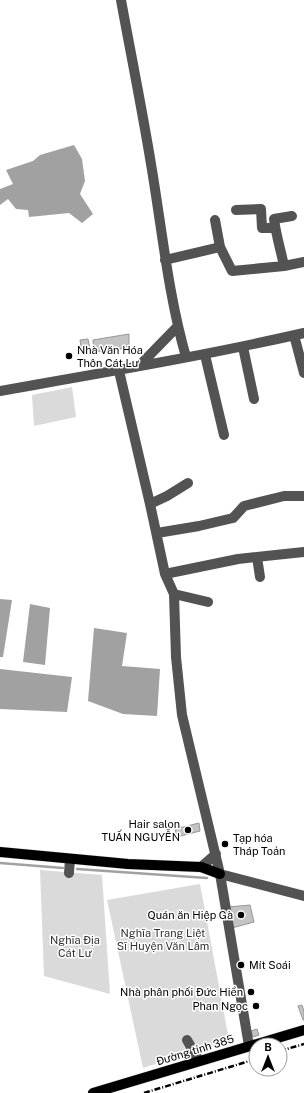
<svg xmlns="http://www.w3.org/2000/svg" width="304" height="1093" font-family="'Public Sans',sans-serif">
<rect width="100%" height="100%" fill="#fff"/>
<!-- green -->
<path fill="#dadada" d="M72 387 76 417 34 426 32 395Z
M40 870 102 875 110 994 44 976Z
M200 884 229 1040 143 1068 107 900Z"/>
<!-- water -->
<path fill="#a1a1a1" d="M74 145 82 159 85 181 80 194 93 214 82 223 69 213 29 217 28 210 16 209 8 199 0 205V189L13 184 6 170 33 161 40 155Z
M0 599 12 600 3 657H0Z
M30 604 50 608 45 665 23 662Z
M94 628 127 633 122 666 160 669 157 716 123 714 88 701Z
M0 669 72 677 67 712 0 709Z"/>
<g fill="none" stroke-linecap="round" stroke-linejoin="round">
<!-- stream -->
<path stroke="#a1a1a1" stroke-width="2.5" d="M0 863 63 868
M77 869 207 878"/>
</g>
<!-- building -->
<path fill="#c3c3c3" stroke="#979797" d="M129 334V348L94 352 93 340Z
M88 339 91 354H82L80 340Z
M199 823 200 831 177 837 175 829Z
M250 905 254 922 232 928 228 907Z
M302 1005 304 1011V1020H303L298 1006Z
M257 1029 259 1035 253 1037 251 1031Z"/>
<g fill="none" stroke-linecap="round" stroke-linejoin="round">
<defs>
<path id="major" d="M0 852 128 864 201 867 220 874
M93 1093 304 1030"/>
</defs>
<!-- major casing -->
<use href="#major" stroke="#dbdbdb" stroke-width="11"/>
<!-- minor -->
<path stroke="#535353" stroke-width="10" d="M121 0C131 55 142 109 151 164 162 229 168 294 186 357
M236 210 261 209 262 228H275
M215 220 220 247
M165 260 220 247 232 271 284 266 304 262
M284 266C281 251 276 235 274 219L292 216
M294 335 304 373
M243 347 254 399
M205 355 224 435
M139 366 177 327
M119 371 150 504 165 574 174 594 176 657 182 715 220 874 249 1046
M0 391C102 373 203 356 304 333
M150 504 167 496 188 483
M157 533 199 526 233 518 244 506 284 496H304
M257 557 260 577
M165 574 238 559 304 552
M174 594 208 602
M201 867 216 854
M69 873 70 859
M220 874 304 896
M187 1040 199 1061"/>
<!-- major -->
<use href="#major" stroke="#000" stroke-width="10"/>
<!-- rail -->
<path stroke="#000" stroke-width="2.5" stroke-dasharray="6 2 1 2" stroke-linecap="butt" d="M280 1051 304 1044
M144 1093 256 1059"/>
</g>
<!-- markers -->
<g fill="#000" stroke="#fff" stroke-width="1.5">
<circle cx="69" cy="356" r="4"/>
<circle cx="188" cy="830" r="4"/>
<circle cx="225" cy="844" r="4"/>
<circle cx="241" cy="915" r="4"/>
<circle cx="241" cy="965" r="4"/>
<circle cx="251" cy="992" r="4"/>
<circle cx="256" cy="1006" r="4"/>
</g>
<g text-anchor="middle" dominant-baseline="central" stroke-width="3" stroke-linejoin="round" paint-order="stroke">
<!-- poi labels -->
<g font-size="11" fill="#000" stroke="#fff" text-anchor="end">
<text x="77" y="350" text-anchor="start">Nhà Văn Hóa<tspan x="77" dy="13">Thôn Cát Lư</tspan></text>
<text x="180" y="824">Hair salon<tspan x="180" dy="13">TUẤN NGUYỄN</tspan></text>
<text x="233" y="838" text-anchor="start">Tạp hóa<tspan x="233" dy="13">Tháp Toản</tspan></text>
<text x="233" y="915">Quán ăn Hiệp Gà</text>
<text x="249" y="965" text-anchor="start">Mít Soái</text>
<text x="243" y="992">Nhà phân phối Đức Hiền</text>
<text x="248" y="1006">Phan Ngọc</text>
</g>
<!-- park labels -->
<g font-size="11" fill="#313131" stroke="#fff">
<text x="163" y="933">Nghĩa Trang Liệt<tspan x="163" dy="13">Sĩ Huyện Văn Lâm</tspan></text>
<text x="75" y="940">Nghĩa Địa<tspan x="75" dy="13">Cát Lư</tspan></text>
</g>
<!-- street labels -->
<g font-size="11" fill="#000" stroke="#fff">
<text transform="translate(195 1050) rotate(-17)">Đường tỉnh 385</text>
</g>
</g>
<!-- north arrow -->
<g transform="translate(268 1057)"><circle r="19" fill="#ffffff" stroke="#999999"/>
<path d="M0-3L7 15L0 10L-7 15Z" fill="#000000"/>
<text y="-6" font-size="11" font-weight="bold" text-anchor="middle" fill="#000000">B</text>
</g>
</svg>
